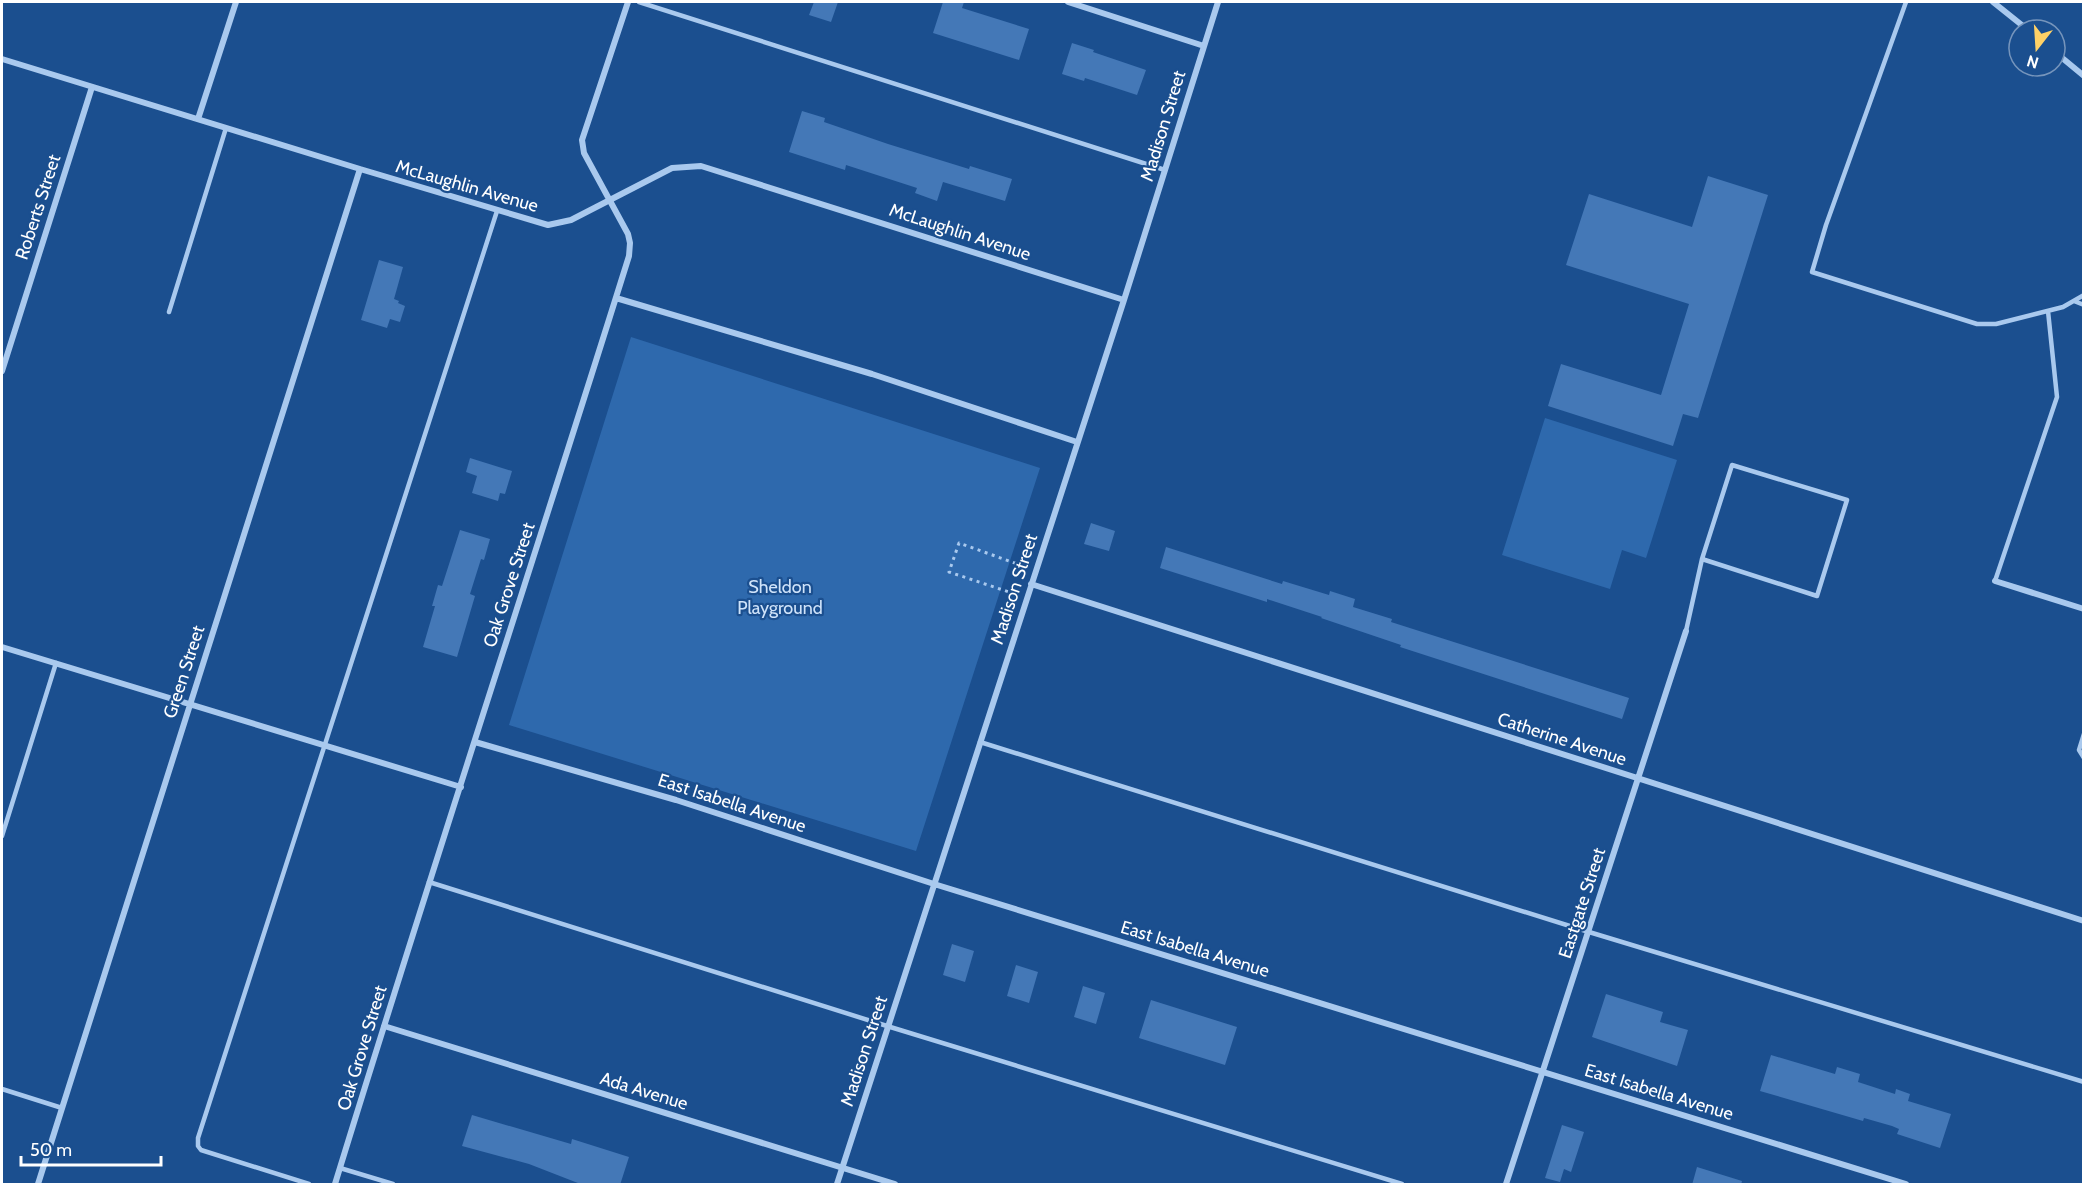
<svg xmlns="http://www.w3.org/2000/svg" width="2085" height="1186" font-family="Cabin,sans-serif">
<rect width="100%" height="100%" fill="#1b4f8f"/>
<!-- green -->
<path fill="#2e69ad" d="M631 337 1040 468 916 851 509 725Z
M1545 418 1677 460 1646 558 1622 550 1610 589 1502 555Z"/>
<!-- building -->
<path fill="#4478b7" d="M814 2H838L831 22 809 15Z
M943 2H964L962 8 1029 29 1019 60 933 33Z
M1072 43 1094 50 1093 52 1146 70 1137 95 1085 78 1084 81 1062 74Z
M802 111 825 118 824 122 888 144 969 169 970 166 1012 179 1005 201 943 182 937 201 915 193 917 188 846 165 845 170 789 152Z
M1708 176 1768 195 1698 418 1683 414 1673 446 1548 406 1561 364 1661 395 1689 304 1566 265 1589 194 1692 227Z
M379 260 403 267 394 299 399 301 398 303 405 306 400 322 390 319 387 328 361 320Z
M470 458 512 471 505 494 500 493 498 501 472 493 477 476 466 472Z
M1091 523 1115 531 1109 551 1084 544Z
M460 530 490 539 484 560 481 559 470 594 475 596 457 657 423 647 435 606H432L438 585 442 586Z
M1166 547 1282 584 1283 581 1329 595 1330 591 1355 599 1353 607 1392 619 1391 622 1629 698 1622 719 1400 647 1401 645 1321 618 1322 617 1267 599V602L1160 568Z
M952 944 974 951 965 982 943 975Z
M1016 965 1038 972 1029 1003 1007 996Z
M1083 986 1105 993 1096 1024 1074 1017Z
M1606 994 1663 1012 1660 1022 1688 1030 1677 1066 1592 1037Z
M1151 1000 1237 1027 1225 1065 1139 1038Z
M1771 1055 1835 1074 1837 1067 1860 1074 1858 1082 1895 1094 1896 1089 1910 1094 1908 1101 1951 1114 1940 1148 1897 1134 1899 1129 1892 1126 1864 1118 1863 1121 1760 1091Z
M472 1115 571 1144 572 1139 629 1157 620 1185H583L529 1164 462 1146Z
M1562 1125 1584 1132 1571 1172 1564 1169 1560 1182 1545 1178Z
M1697 1167 1742 1181 1741 1185H1692Z"/>
<g fill="none" stroke-linecap="round" stroke-linejoin="round">
<!-- path -->
<path stroke="#a9c9ee" stroke-width="3" stroke-dasharray="3 4.5" stroke-linecap="butt" d="M1015 594 949 572 959 543 1023 566"/>
<!-- lane -->
<path stroke="#a9c9ee" stroke-width="4.5" d="M639 2 1165 170
M1906 2 1826 225 1812 272 1977 324H1996L2063 307 2084 295
M2074 301 2084 305
M169 312 226 128
M1995 581 2057 397 2048 311
M1686 631 1702 559 1732 465 1847 500 1817 596 1702 559
M2084 734 2079 750 2084 758
M980 742 1589 932 2084 1082
M2 836 56 663
M429 882 887 1026 1402 1184
M2 1089 62 1108
M340 1168 393 1184
M309 1184 201 1150 198 1146V1138L497 211"/>
<!-- street -->
<path stroke="#a9c9ee" stroke-width="6" d="M1068 2 1204 46
M1993 2 2028 30
M2055 52 2084 76
M2 59 360 169 548 225 571 220 672 168 701 166 1124 300
M198 119 236 2
M616 298 872 374 1077 442
M2 371 92 87
M1995 581 2084 609
M1031 584 2084 921
M2 647 461 787
M475 742 676 800 934 884 1906 1184
M384 1026 895 1184
M38 1184 360 169
M335 1184C430 874 532 566 629 256L630 243 628 234 584 153 582 140 628 2
M837 1184 1124 300 1218 2
M1506 1184 1686 631"/>
</g>
<g text-anchor="middle" dominant-baseline="central" stroke-width="4.5" stroke-linejoin="round" paint-order="stroke">
<!-- street labels -->
<g font-size="18" fill="#fff" stroke="#1b4f8f">
<text transform="translate(1163 126) rotate(-73)">Madison Street</text>
<text transform="translate(467 186) rotate(16)">McLaughlin Avenue</text>
<text transform="translate(38 207) rotate(-72)">Roberts Street</text>
<text transform="translate(960 232) rotate(18)">McLaughlin Avenue</text>
<text transform="translate(509 585) rotate(-72)">Oak Grove Street</text>
<text transform="translate(1014 589) rotate(-72)">Madison Street</text>
<text transform="translate(184 672) rotate(-72)">Green Street</text>
<text transform="translate(1562 739) rotate(18)">Catherine Avenue</text>
<text transform="translate(732 803) rotate(18)">East Isabella Avenue</text>
<text transform="translate(1582 903) rotate(-72)">Eastgate Street</text>
<text transform="translate(1195 949) rotate(17)">East Isabella Avenue</text>
<text transform="translate(362 1048) rotate(-73)">Oak Grove Street</text>
<text transform="translate(864 1051) rotate(-72)">Madison Street</text>
<text transform="translate(644 1091) rotate(17)">Ada Avenue</text>
<text transform="translate(1659 1092) rotate(17)">East Isabella Avenue</text>
</g>
<!-- park labels -->
<g font-size="18" fill="#cfe3fa" stroke="#1b4f8f">
<text x="780" y="587">Sheldon<tspan x="780" dy="21">Playground</tspan></text>
</g>
</g>
<!-- border -->
<rect width="2085" height="1186" fill="none" stroke="#ffffff" stroke-width="6"/>
<!-- north arrow -->
<g transform="translate(2037 48) rotate(197)"><circle r="28" fill="#1b4f8f" stroke="#7695bc" stroke-width="1.5"/>
<path d="M0-4.5L10 22L0 15L-10 22Z" fill="#ffd166"/>
<text y="-9" font-size="16" font-weight="bold" text-anchor="middle" fill="#ffffff">N</text>
</g>
<!-- scale -->
<path d="M21 1156v9h140v-9" fill="none" stroke="#ffffff" stroke-width="3"/>
<text x="30" y="1156" font-size="18" fill="#ffffff" stroke="#1b4f8f" stroke-width="4.5" paint-order="stroke">50 m</text>
</svg>
